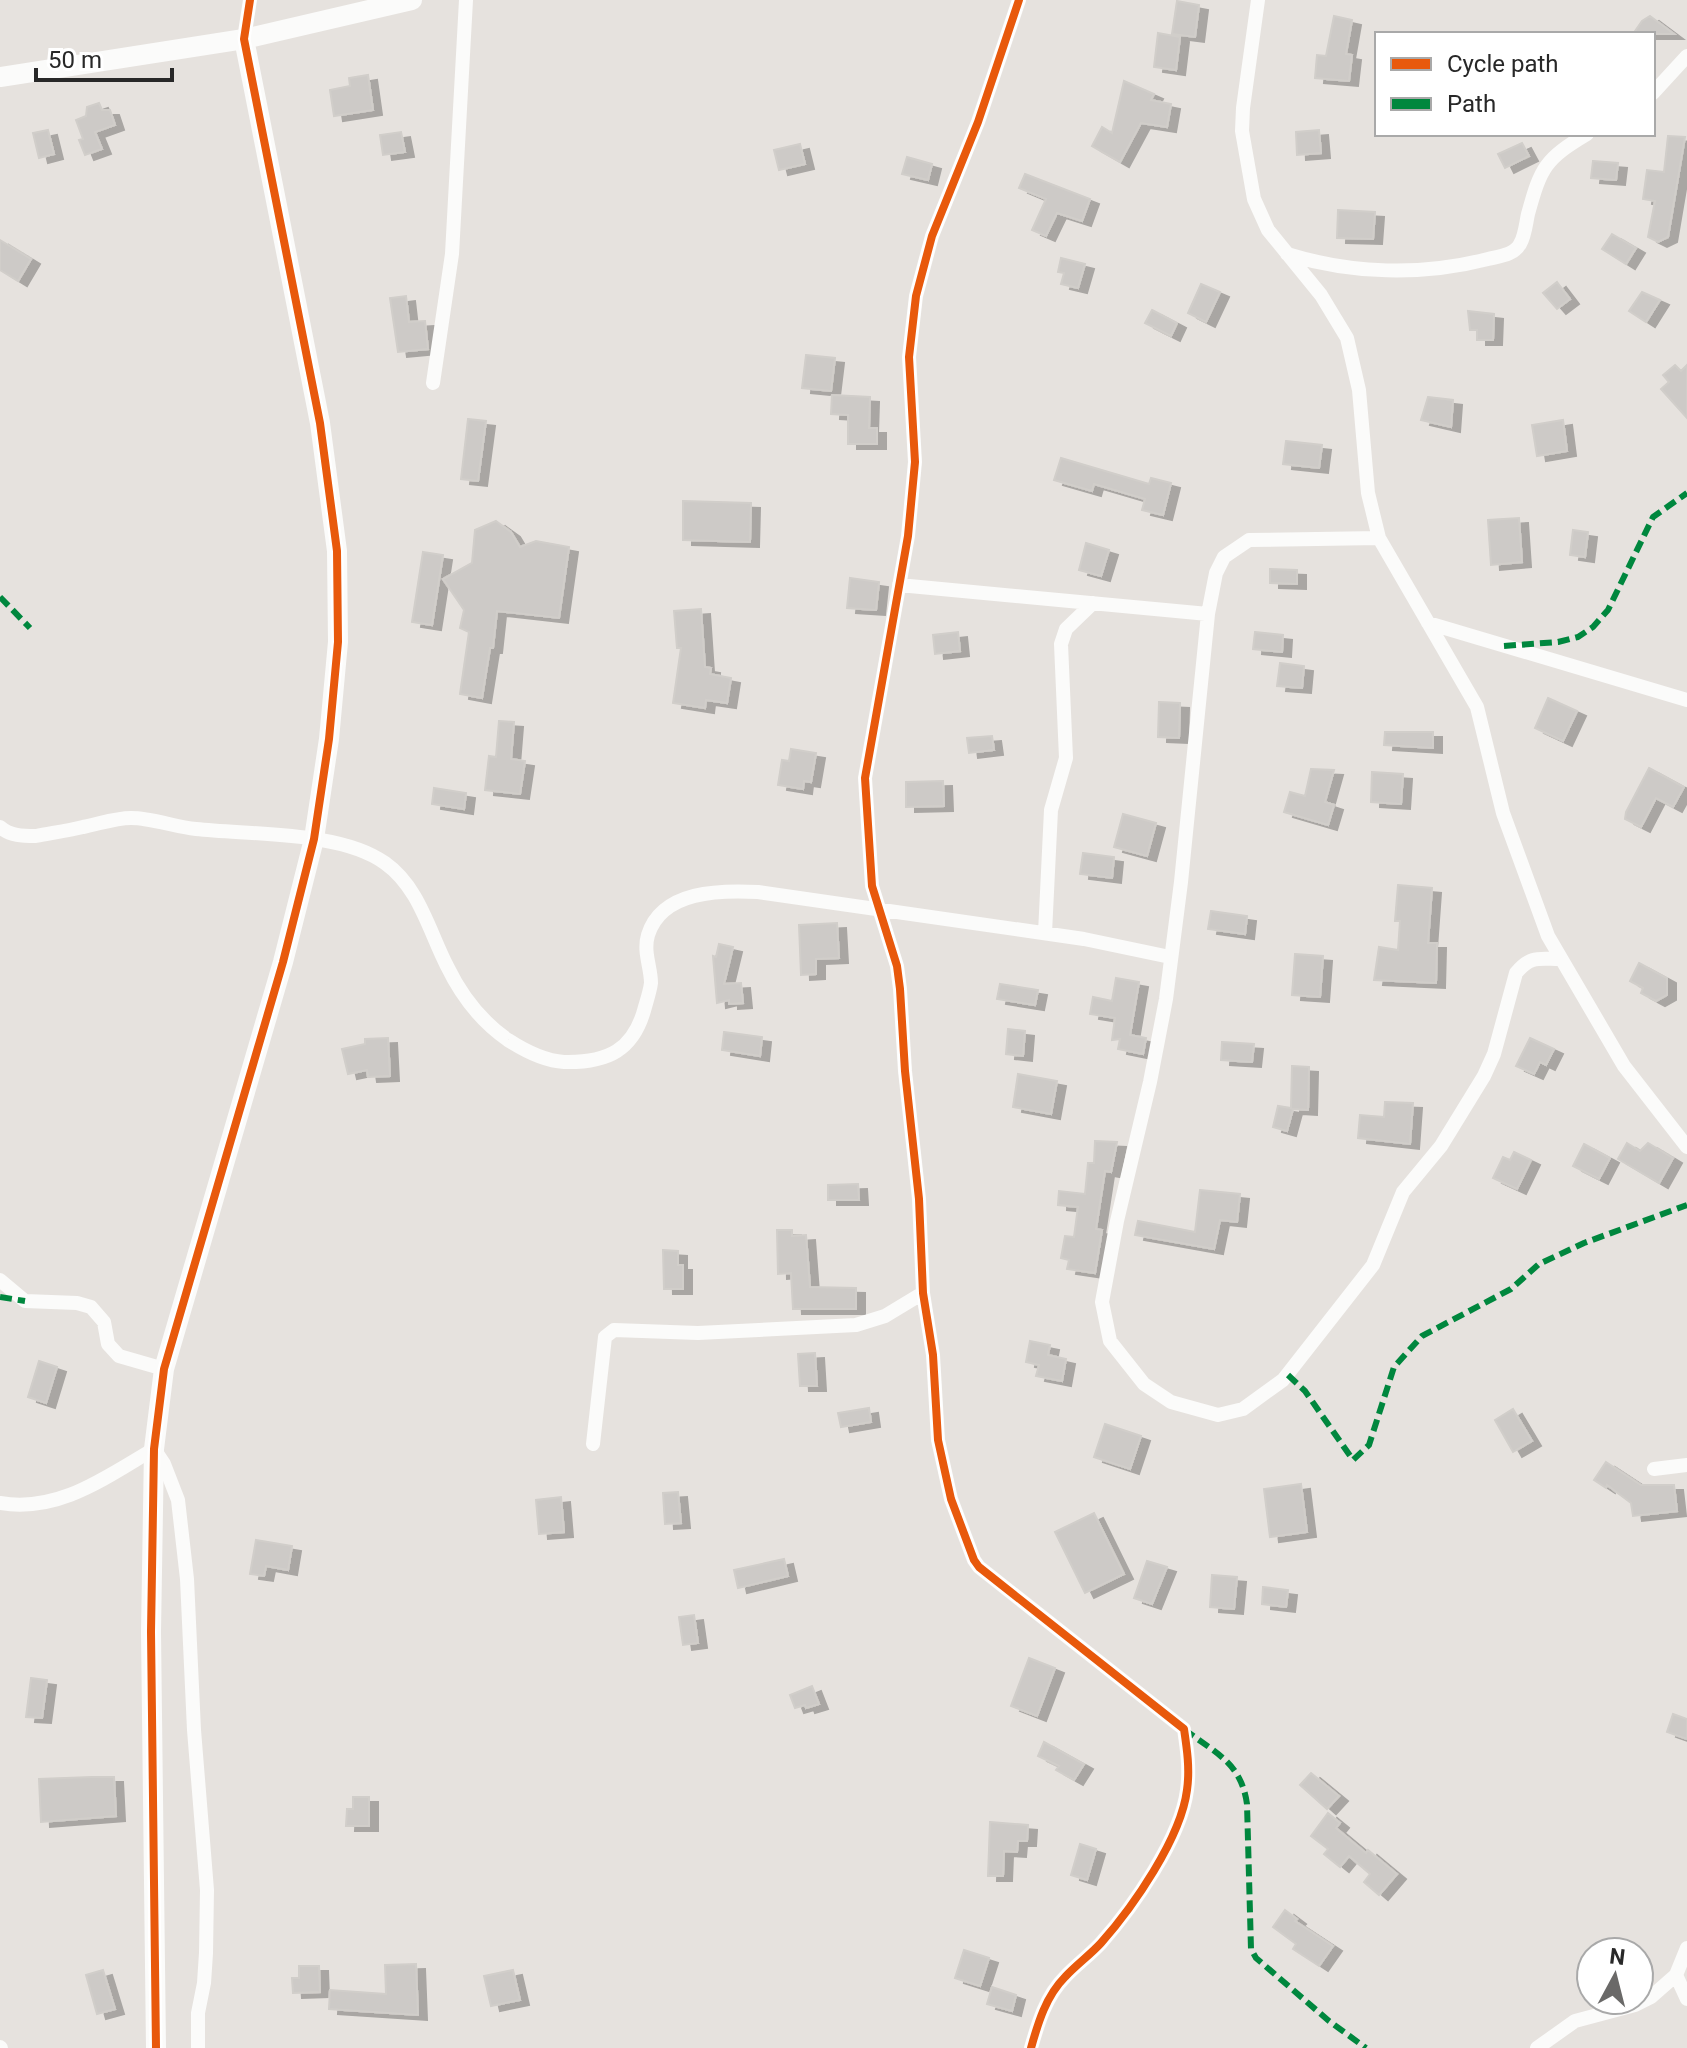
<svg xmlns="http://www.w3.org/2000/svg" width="1687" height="2048" font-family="Roboto,sans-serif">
<defs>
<filter id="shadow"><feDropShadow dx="9" dy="5" stdDeviation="0" flood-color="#0004"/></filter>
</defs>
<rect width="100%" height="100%" fill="#e6e2de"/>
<!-- building -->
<path fill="#cdcac7" stroke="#d1ceca" stroke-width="2" filter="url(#shadow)" d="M1177 1 1199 5 1195 37 1172 34Z
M1334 16 1352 20 1346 54 1352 55 1349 81 1315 78 1317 55 1326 56Z
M1650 16 1674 34H1633L1642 21Z
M1158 33 1180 37 1176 70 1154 67Z
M368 75 373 110 334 116 330 90 350 86 349 78Z
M1124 81 1154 94 1151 100 1171 104 1167 127 1141 123 1120 162 1092 146 1102 127 1112 133Z
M99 103 102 110H110L115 125 95 132 102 149 85 155 79 140 83 139 76 120 86 116 87 107Z
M48 130 54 154 39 158 33 133Z
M1319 130 1321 153 1297 155 1296 132Z
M401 132 405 152 383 155 380 135Z
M1668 136 1685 137 1668 237 1658 242 1648 237 1655 201 1643 199 1647 170 1664 172Z
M1522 143 1529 156 1505 168 1498 154Z
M800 144 805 164 779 170 774 150Z
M907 157 932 164 928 180 902 174Z
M1593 161 1618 163 1616 180 1591 178Z
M1025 174 1090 199 1082 221 1057 213 1046 236 1032 230 1046 199 1019 188Z
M1338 210 1375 212 1373 239 1337 238Z
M1612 234 1636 248 1626 264 1602 249Z
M0 240 31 259 18 281 0 270Z
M1061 258 1085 264 1078 288 1061 284 1064 273 1058 272Z
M1557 282 1570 299 1557 309 1543 293Z
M1201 284 1220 292 1206 322 1188 313Z
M1642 292 1660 300 1646 322 1629 311Z
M406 296 409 322 425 321 428 349 398 352 390 298Z
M1152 310 1177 323 1171 336 1145 323Z
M1468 311 1494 314 1493 340H1477V330H1470Z
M806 355 835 358 831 391 802 388Z
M1675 365 1681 371 1687 365V418L1661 389 1669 382 1663 375Z
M832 395 870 397 869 428H877V444H848V415L831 414Z
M1428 397 1453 400 1451 427 1421 420Z
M468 419 486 421 478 481 461 479Z
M1563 420 1567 451 1537 456 1532 425Z
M1286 441 1322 445 1319 468 1283 464Z
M1061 458 1149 484 1151 478 1171 483 1163 515 1142 510 1145 499 1094 484 1092 491 1054 480Z
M683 501 751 503 750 542 683 540Z
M1519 518 1522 562 1491 565 1488 520Z
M496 521 511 532 520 547 536 541 569 547 559 618 497 611 493 648H490L482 698 460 694 469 632 460 628 464 610 443 579 472 563 475 530Z
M1573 530 1588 532 1585 557 1570 555Z
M1086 543 1109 550 1101 576 1079 570Z
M423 552 443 555 432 625 412 622Z
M1270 569 1297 570V584L1270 583Z
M850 578 879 582 876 610 847 608Z
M701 609 705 667 711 668 710 674 731 678 727 703 706 700 705 708 673 703 681 648H677L674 611Z
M958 632 960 651 935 654 933 635Z
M1255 632 1283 635 1282 652 1253 649Z
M1280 663 1304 666 1302 688 1277 686Z
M1548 698 1577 711 1563 741 1535 728Z
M1159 702 1180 703 1179 738 1158 737Z
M499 721 514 722 511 759 525 761 520 794 485 790 489 756 496 757Z
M1385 732H1433V748L1384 745Z
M992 736 994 750 969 753 967 738Z
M791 749 816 753 811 782 804 781 803 789 778 785 782 760 789 761Z
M1649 768 1684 787 1673 807 1656 798 1641 827 1625 819 1626 812Z
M1311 769 1334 770 1325 802 1334 805 1328 825 1284 812 1290 792 1305 796Z
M1372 772 1403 774 1401 804 1371 802Z
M943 781 944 806 906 807V782Z
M434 788 466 793 464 809 432 804Z
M1123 814 1156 823 1147 856 1114 847Z
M1083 853 1114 857 1112 878 1080 874Z
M1398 885 1432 888 1428 943H1437L1436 983 1374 980 1379 947 1398 950 1400 921H1395Z
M1211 911 1247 916 1245 934 1208 929Z
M837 923 839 958 816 959V974L801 975 799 925Z
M719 944 733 947 724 984 741 983 743 1003 729 1004V1000L717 1003 713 956 716 957Z
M1295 954 1323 956 1320 997 1292 995Z
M1639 963 1667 978V995L1656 1001 1641 993 1643 988 1630 981Z
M1116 978 1139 982 1130 1035 1146 1038 1143 1054 1118 1049 1120 1039 1112 1040 1115 1018 1090 1014 1093 997 1112 1001Z
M1000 984 1038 990 1035 1005 997 999Z
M1008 1029 1025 1031 1023 1056 1006 1054Z
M724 1032 762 1037 760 1056 722 1050Z
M388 1038 390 1076 368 1077 367 1070 348 1074 342 1049 365 1044V1039Z
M1530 1038 1554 1049 1546 1065 1540 1062 1534 1074 1516 1066Z
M1222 1042 1254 1044 1252 1062 1221 1060Z
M1292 1066 1309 1067 1308 1110 1293 1109 1287 1131 1273 1127 1278 1106 1291 1108Z
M1018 1074 1057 1081 1051 1114 1013 1107Z
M1385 1102 1413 1103 1410 1144 1358 1138 1360 1115 1384 1117Z
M1095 1141 1117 1142 1111 1172 1105 1171 1096 1229 1102 1230 1095 1273 1067 1269 1069 1260 1061 1258 1065 1236 1074 1237 1078 1207 1058 1205 1059 1191 1085 1194 1088 1163H1094Z
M1627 1143 1640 1151 1648 1143 1673 1158 1659 1183 1618 1159Z
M1584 1144 1610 1158 1599 1179 1573 1166Z
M1514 1152 1531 1160 1517 1189 1493 1178 1503 1157 1510 1160Z
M858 1184 859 1200H828V1185Z
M1200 1190 1240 1194 1237 1222 1220 1220 1214 1249 1135 1235 1138 1221 1195 1232Z
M777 1230H792V1236L806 1235 810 1287 856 1288V1309H793L791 1273 778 1274Z
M663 1250 678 1251V1265H683V1289H664Z
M1030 1341 1050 1345 1048 1355 1066 1359 1062 1381 1036 1376 1039 1365 1026 1362Z
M815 1353 817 1386H800L798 1354Z
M39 1361 57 1367 46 1403 28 1397Z
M869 1408 871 1422 841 1427 838 1413Z
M1513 1409 1532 1441 1513 1452 1495 1420Z
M1105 1424 1141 1436 1130 1469 1094 1457Z
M1606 1462 1641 1485H1674L1677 1511 1633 1516 1631 1503 1607 1485 1606 1488 1594 1480Z
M1301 1484 1307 1532 1270 1537 1264 1489Z
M678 1492 681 1523 665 1524 663 1493Z
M561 1497 564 1532 539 1534 536 1500Z
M1094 1513 1124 1574 1085 1593 1055 1532Z
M256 1540 292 1546 288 1570 266 1566 264 1576 250 1574Z
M784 1559 788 1576 738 1588 734 1570Z
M1147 1561 1167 1567 1152 1604 1134 1598Z
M1212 1575 1237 1577 1234 1609 1210 1607Z
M1263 1587 1288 1590 1286 1607 1262 1604Z
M694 1615 698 1643 683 1645 679 1617Z
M1029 1658 1055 1668 1037 1716 1011 1706Z
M31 1678 47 1680 42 1718 26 1717Z
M812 1686 819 1704 806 1708 805 1705 795 1708 790 1695Z
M1673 1714 1687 1719V1739L1667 1732Z
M1044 1742 1084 1764 1074 1780 1056 1770 1059 1766 1038 1756Z
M1311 1773 1339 1796 1327 1809 1300 1785Z
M92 1777H114L116 1816 41 1822 39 1779Z
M353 1797H369V1826H346L347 1809H353Z
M1328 1813 1340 1823 1336 1828 1366 1853 1368 1850 1397 1874 1379 1895 1364 1882 1370 1874 1349 1856 1340 1867 1324 1854 1328 1849 1311 1836Z
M990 1822 1028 1825 1027 1841H1018L1017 1852 1004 1851 1003 1876H988Z
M1080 1844 1096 1849 1087 1880 1071 1875Z
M1285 1910 1297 1919 1295 1921 1333 1946 1319 1966 1293 1949 1296 1944 1273 1927Z
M964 1950 989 1958 980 1986 955 1978Z
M416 1964 418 2015 329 2009 330 1990 386 1994 385 1965Z
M299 1966H319L320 1992 293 1993 292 1978H299Z
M103 1970 115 2009 97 2014 86 1975Z
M513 1970 520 2000 491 2006 484 1976Z
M992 1987 1016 1995 1012 2011 987 2004Z"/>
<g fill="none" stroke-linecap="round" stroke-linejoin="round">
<!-- street -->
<path stroke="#fbfbfa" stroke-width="14" d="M1019 0 978 122 932 236 916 296 909 357 915 462 908 536 865 778 872 886 897 966 900 989 905 1071 919 1199 923 1293 933 1355 938 1440 951 1499 974 1560 979 1567 1184 1729C1187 1749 1190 1769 1187 1790 1181 1838 1133 1907 1101 1943 1090 1955 1076 1965 1065 1977 1046 1996 1038 2023 1031 2048
M1258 0 1243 108 1242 131 1254 199 1268 230 1321 295 1347 338 1359 390 1368 493 1379 538 1477 707 1503 813 1548 936 1624 1066 1687 1147
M244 39 250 0
M1653 93 1687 56
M1287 254C1352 274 1422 276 1488 259 1500 256 1514 255 1520 244 1525 236 1526 223 1528 214 1541 167 1545 159 1587 134
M433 383 452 254 466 0
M1379 538 1249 540 1224 557 1216 573 1208 614 1181 882 1166 999 1150 1082 1117 1221 1102 1302 1110 1341 1144 1384 1171 1402 1218 1415 1243 1409 1283 1380 1373 1265 1403 1192 1441 1146 1484 1076 1494 1054 1516 973C1531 955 1539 959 1560 959
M899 585 1208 614
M1428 623 1687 700
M0 827C10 836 23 836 36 836 51 833 67 831 83 827 99 824 115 818 131 818 152 818 175 827 196 829 251 835 341 831 385 863 419 887 429 931 447 966 461 995 482 1022 508 1040 525 1051 544 1061 564 1062 608 1063 634 1050 645 1007 647 1000 650 991 651 983 651 967 643 952 648 935 662 890 721 890 758 892L1084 939 1170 957
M1045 933 1051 810 1066 758 1061 644 1066 629 1093 603
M0 1280 25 1301 77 1303 91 1307 104 1322 108 1344 119 1356 164 1369
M593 1444 605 1337 614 1330 698 1333 856 1325 885 1316 923 1293
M1654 1469 1687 1465
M0 1503C59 1513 106 1477 154 1449L164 1464 178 1500 187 1579 194 1730 207 1890 206 1953 204 1983 198 2013V2048
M1676 1975 1687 1999
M0 2047 1 2048
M1537 2048 1575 2021 1635 2005 1651 1997 1676 1975 1687 1948"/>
<!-- secondary -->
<path stroke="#fbfbfa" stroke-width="20" d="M0 77 244 39 412 0
M156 2048 151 1632 154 1449 164 1369 283 962 314 839 329 739 338 642 337 551 320 423 244 39"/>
<!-- quiet -->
<path stroke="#00873e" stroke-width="6" stroke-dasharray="12 6" stroke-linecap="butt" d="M0 597 30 628
M1504 646 1558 642 1578 637 1593 627 1608 610 1653 517 1687 493
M0 1297 25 1301
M1288 1375 1305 1391 1353 1460 1369 1445 1394 1367 1422 1336 1511 1289 1539 1264 1584 1243 1687 1205
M1184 1729C1215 1753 1241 1762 1247 1804L1251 1949 1256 1958 1329 2021 1366 2048"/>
<defs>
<path id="cycleway" d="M1019 0 978 122 932 236 916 296 909 357 915 462 908 536 865 778 872 886 897 966 900 989 905 1071 919 1199 923 1293 933 1355 938 1440 951 1499 974 1560 979 1567 1184 1729C1187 1749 1190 1769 1187 1790 1181 1838 1133 1907 1101 1943 1090 1955 1076 1965 1065 1977 1046 1996 1038 2023 1031 2048
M156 2048 151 1632 154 1449 164 1369 283 962 314 839 329 739 338 642 337 551 320 423 244 39 250 0"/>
</defs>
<!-- cycleway casing -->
<use href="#cycleway" stroke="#fff" stroke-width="13"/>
<!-- cycleway -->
<use href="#cycleway" stroke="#e8590c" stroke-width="8"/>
</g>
<!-- legend -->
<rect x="1375" y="32" width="280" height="104" fill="#ffffff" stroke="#a9a9a9" stroke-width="2"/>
<rect x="1391" y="58" width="40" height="12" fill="#e8590c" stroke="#a9a9a9" stroke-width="2"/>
<text x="1447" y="72" font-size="24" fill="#282828">Cycle path</text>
<rect x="1391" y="98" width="40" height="12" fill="#00873e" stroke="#a9a9a9" stroke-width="2"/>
<text x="1447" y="112" font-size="24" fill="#282828">Path</text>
<!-- north arrow -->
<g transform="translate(1615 1976) rotate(7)"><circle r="38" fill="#ffffff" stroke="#a9a9a9" stroke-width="2"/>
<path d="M0-6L14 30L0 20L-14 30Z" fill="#6a6968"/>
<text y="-12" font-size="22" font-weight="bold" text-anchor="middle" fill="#282828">N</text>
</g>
<!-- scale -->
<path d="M36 68v12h136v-12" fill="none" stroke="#282828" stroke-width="4"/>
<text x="48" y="68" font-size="24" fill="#282828" stroke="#ffffff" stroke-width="6" paint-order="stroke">50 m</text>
</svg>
